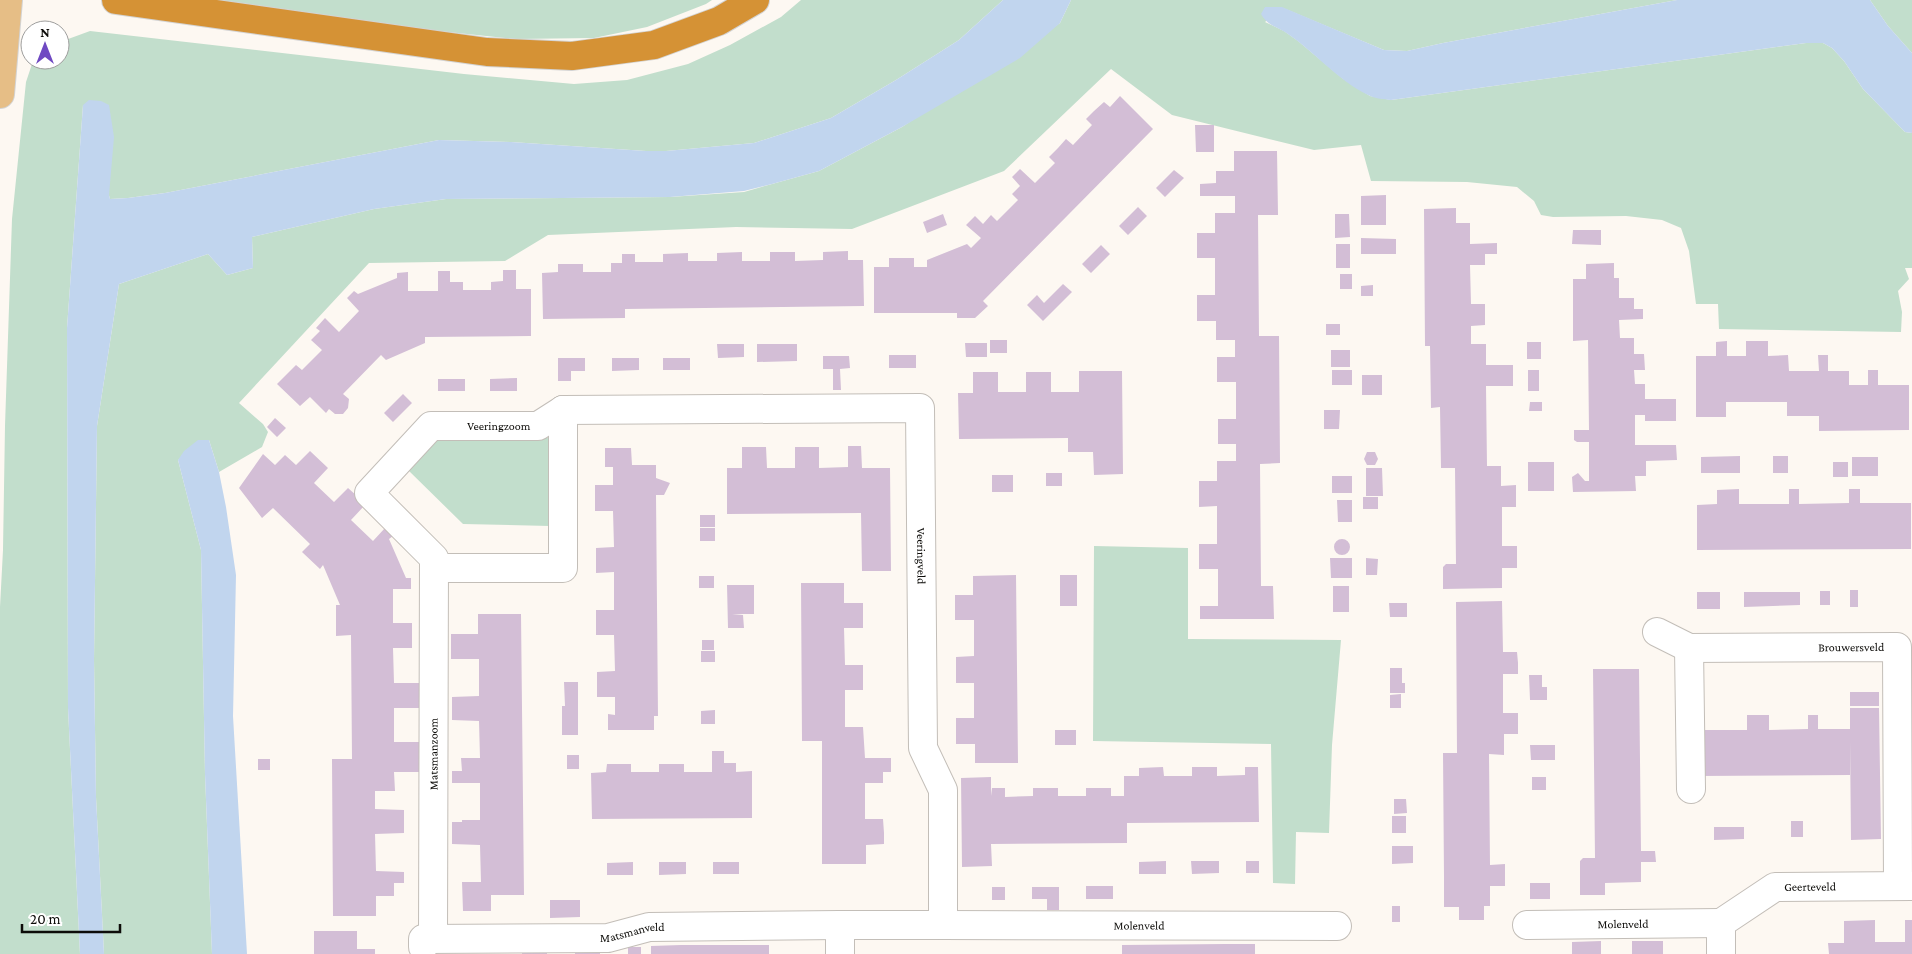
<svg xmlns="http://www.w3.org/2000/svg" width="1912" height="954" font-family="'Crimson Pro',serif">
<rect width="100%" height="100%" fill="#fdf8f2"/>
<!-- green -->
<path fill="#c2decc" d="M200 0H712L706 4 647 27 594 38 516 39 410 28Z
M801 0H1003L959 40 896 80 831 118 754 143 666 151H646L511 142 439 140 165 193 128 198 110 199 83 105 67 328 68 708 80 954H0V607L3 550 5 426 12 219 26 82 33 61 60 60V42L90 31 464 74 574 84 627 80 688 64 730 45 781 17Z
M1071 0H1677L1443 43 1407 51 1384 50 1283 8 1265 22 1284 31 1298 41 1342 78 1370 96 1391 100 1806 43H1823L1832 48 1844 61 1863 89 1905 132 1912 133V268H1905L1909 279 1898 291 1902 312 1901 332 1719 329 1718 304H1696L1689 251 1681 228 1662 220 1626 216 1553 217 1541 215 1534 201 1517 187 1467 182 1371 181 1361 145 1314 150 1172 115 1111 69 1004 171 852 229 736 227 548 235 505 261 369 263 239 403 263 424 268 432 262 447 219 472 209 440 178 460 201 550 205 774 212 954H104L96 797 94 660 97 426 119 284 208 254 227 275 253 268 252 237 374 209 446 199 670 197 744 192 772 184 819 171 902 127 1060 23Z
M1870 0H1912V53L1888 26Z
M441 436 550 438V526L463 524 408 470Z
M1094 546 1188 548V639L1341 640 1332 745 1329 833 1296 832 1295 884 1273 883 1271 744 1093 741Z"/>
<!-- water -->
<path fill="#c1d5ee" d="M1003 0H1071L1060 23 1020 58 902 127 819 171 772 184 744 191 670 197 446 199 374 209 252 237 253 268 227 275 208 254 119 284 97 426 94 660 96 797 104 954H80L68 708 67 328 83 105 89 100 101 101 109 105 114 137 109 195 110 199 128 198 165 193 439 140 511 142 646 151H666L754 143 831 118 896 80 959 40Z
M1677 0H1870L1888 26 1912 53V133L1905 132 1863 89 1844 61 1832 48 1823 43H1806L1391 100C1384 99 1375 99 1368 95 1337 80 1314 51 1285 32 1275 26 1267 25 1261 14L1265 7H1282L1384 50 1407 51 1443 43Z
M198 440H209L219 472 226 507 236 575 233 716 247 954H212L205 774 201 550 178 460 184 451Z"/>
<!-- building -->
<path fill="#d3bed6" d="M1120 96 1153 129 983 301 988 306 975 318H957V313H874V267H889V258H914V267H927V260L967 244 971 248 981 238 966 225 975 216 983 224 991 215 997 221 1018 200 1012 194 1020 186 1012 177 1020 169 1035 183 1055 163 1049 157 1058 148 1066 139 1073 145 1092 125 1086 119 1094 111 1104 102 1110 107Z
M1195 125H1214V152H1196Z
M1234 151H1277L1278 215H1258L1259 336H1279L1280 463 1260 464 1261 586H1273L1274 619H1200V606H1218V569H1199V544H1217V506L1199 507V481H1217V461H1236V444H1218V419H1236V382H1217V357H1235V340H1216V321H1197V295H1215V258H1197V233H1215V213H1235V196H1200V184L1216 183V171H1234Z
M1174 170 1184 178 1165 197 1156 188Z
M1386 195V225H1361V196Z
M1138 207 1147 216 1128 235 1119 226Z
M1456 208V223H1470V244L1497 243V254H1485V265H1470L1471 304H1485V325L1471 326V344H1486V365H1513V386H1486L1487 466H1501V486L1516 485V507H1502V546H1517V568H1502V588L1443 589V567L1446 564H1456L1455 468H1441L1440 407 1431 408 1430 346H1425L1424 209Z
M943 214 947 225 927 233 923 222Z
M1335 214H1349L1350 237 1335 238Z
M1573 230H1601V245L1572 244Z
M1361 238 1396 239V254H1361Z
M1336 244H1350V268H1336Z
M1101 245 1110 254 1091 273 1082 264Z
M848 251V260H863L864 306 625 309V318L543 319 542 273 558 272V264H583V272H611V263H622V254H635V262H663V254L688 253V261H717V253L742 252V261H770V252H795V261L823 260V252Z
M1614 263V278H1619V298H1634V309H1643V319L1619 320 1620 338H1634V354H1644L1645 370H1634L1635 384H1645V399H1676V421H1645V415H1635V445H1676L1677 460 1646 461V476H1635L1636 491 1573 492 1572 477 1578 473 1585 481H1589V442H1577L1574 440V430H1589L1588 340 1573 341V279H1586V264Z
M503 270H516V289H531V336L425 337V343L386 360 381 355 343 394 349 399 348 408 343 414H335L329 409 326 413 310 397 300 406 277 384 296 365 302 370 322 350 311 340 320 331 316 328 325 318 339 332 359 311 347 298 354 291 358 294 397 278V273L408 272V291H438V271H450V282H463V290H491V282L503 281Z
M1340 274H1352V289H1340Z
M1063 284 1072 292 1043 321 1027 305 1037 295 1044 303Z
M1373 285V296H1361V286Z
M1326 324H1340V335H1326Z
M990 340H1007V353H990Z
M1727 341V356H1746V341H1768V356L1788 355 1789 371H1819L1818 355H1828V371H1849V385H1868V370H1878V385H1909V430L1819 431V416H1787V402H1726V417H1696V356H1716V342Z
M1527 342H1541V359H1527Z
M965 343H987V357H966Z
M717 344H744V357L718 358Z
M757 344H797V361L757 362Z
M1331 350H1350V367H1331Z
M889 355H916V368H889Z
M823 356H849L850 368 840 369 841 390H833V369H823Z
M558 358H585V371H571V381H558Z
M612 358H639V370L612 371Z
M663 358H690V370H663Z
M1332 370H1352V385H1332Z
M1528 370H1539V391H1528Z
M1079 371H1122L1123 474 1094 475 1093 452H1068V438L959 439 958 393H973V372H998V392H1026V372H1051V392H1079Z
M1362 375H1382V395H1362Z
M517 378V391H490V379Z
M438 379H465V391H438Z
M403 394 412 403 393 422 384 413Z
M1530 402H1542V411H1529Z
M1324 410H1340L1339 429H1324Z
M275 418 286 428 277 437 267 427Z
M848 446H861L862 468H890L891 571H862L861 513 727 514V468H742V447H766L767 468H795V447H819V468L848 467Z
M605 448H631L632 465H656V478L670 483 664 495H656L658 716H654V730H608V714L615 715V697H597V672L615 671 614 635H596V610H614V572L596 573V548L614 547 613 511H595V485H613V467H605Z
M310 451 328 468 314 483 334 502 348 488 357 496 365 505 351 520 373 541 385 528 393 536 389 539 406 578H411V589H393V623H412V648H393L394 683H422V708H394V742H423V772H394L395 791H375V809L404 810V833L375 834 376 871 404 872V883H394V896H376V916H333L332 759H352L351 635 336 636V605H340L323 565 320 569 302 552 310 544 273 508 262 518 239 488 263 454 275 465 285 455 296 465Z
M1367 452H1375L1378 459 1375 465H1367L1364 459Z
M1740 456V473H1701V457Z
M1773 456H1788V473H1773Z
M1852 457H1878V476H1852Z
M1528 462H1554V491H1528Z
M1833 462H1848V477H1833Z
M1366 468H1382L1383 496H1366Z
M1046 473H1062V486H1046Z
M992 475H1013V492H992Z
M1332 476H1352V493H1332Z
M1739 489V504H1789V489H1799V504L1849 503V489H1860V503H1911V549L1697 550V505L1717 504V490Z
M1363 497H1378V509H1363Z
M1337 500H1352V522H1338Z
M700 515H715V527H700Z
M700 528H715V541H700Z
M1334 547a8 8 0 1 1 16 0a8 8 0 1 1-16 0Z
M1330 558H1352V578H1331Z
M1366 558 1378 559 1377 575H1366Z
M1016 575 1018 763H975V744H956V718H974V683H956V657L974 656V620H955V595H973V576Z
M1060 575H1077V606H1060Z
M699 576H714V588H699Z
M801 583H844V603H863V628H844L845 665H863V690H845V727H863L865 758H891V772H883V783H865V819H883L884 833V844L866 845V864H822V741H802Z
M727 585H754V614H732L743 615 744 628H728Z
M1333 586H1349V612H1333Z
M1850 590H1858V607H1850Z
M1820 591H1830V605H1820Z
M1697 592H1720V609H1697Z
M1744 592H1800V605L1744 607Z
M1502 601 1503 652H1517L1518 663V674H1503V713H1518V734H1504V755L1489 754 1490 865 1505 864V886H1490V906H1484V920H1459V907H1444V876L1443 753H1457L1456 602Z
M1389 603H1407V617H1390Z
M478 614H521L524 895H491V911H463L462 882H481L480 845 452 844V822H462V820H480V783H452V771H462L461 758H480L479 721 452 720V697L479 696V659H451V634H478Z
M702 640H714V650H702Z
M701 651H715V662H701Z
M1390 668H1402V683H1405V693H1390Z
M1593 669H1639L1641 851H1655L1656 862H1641V882L1605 883V895H1580V861L1583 858H1595Z
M1529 675H1542V687H1547V700H1530Z
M564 682H578V735H562V706H565Z
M1850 692H1879V706H1850Z
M1401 694V708H1390V695Z
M1850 708H1879L1881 839 1851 840 1850 741V775L1697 776 1696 730H1747V715H1769V730L1808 729V715H1818V729H1850Z
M715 710V724H701V711Z
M1055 730H1076V745H1055Z
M1530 745H1555V760H1531Z
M712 751H724V763H736V772L752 771V818L592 819 591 773 606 772 607 764H631V772H659V764H684V772H712Z
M567 755H579V769H567Z
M258 759H270V770H258Z
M1163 767 1164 776H1192V767H1217V776L1245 775V767H1258L1259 822 1127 823V843L991 844 992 866 962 867 961 778 991 777V796L992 788H1005V797L1033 796V788H1058V796H1086V788H1111V796H1124V776H1139V768Z
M1532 777H1546V790H1532Z
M1394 799H1406L1407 813 1394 814Z
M1392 816H1406V833H1392Z
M1791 821H1803V837H1791Z
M1714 827H1744V839L1714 840Z
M1392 846H1413V863L1392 864Z
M1166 861V874H1139V862Z
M1191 861H1219V873L1192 874Z
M1246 861H1259V873H1246Z
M633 862V875H607V863Z
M659 862H686V874L659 875Z
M713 862H739V874H713Z
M1530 883H1550V899H1530Z
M1086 886H1113V899H1086Z
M992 887H1005V900H992Z
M1032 887H1059V910H1047V899H1032Z
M550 900H580V917L550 918Z
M1392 906H1400V922H1392Z
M1875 920V942H1905V920H1912V954H1829L1828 943H1844V921Z
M314 931H357V949H375V954H314Z
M1601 941V954H1572V942Z
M1632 941H1663V954H1632Z
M1225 944H1255V954H1122V945Z
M681 945H769V954H651V946Z
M547 947V954H522V948Z
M575 947H600V954H575Z
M628 947H641V954H628Z"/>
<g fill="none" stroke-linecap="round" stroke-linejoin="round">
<defs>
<g id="minor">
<path id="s1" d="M563 410 920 408 923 748 943 790V925H840V954"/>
<path d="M434 568H563V410"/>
<path id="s2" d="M1657 632 1689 648 1897 647 1898 886"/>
<path d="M1689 648 1691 789"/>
<path id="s3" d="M943 925 1337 926"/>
<path id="s4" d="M1527 925 1721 923"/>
<path id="s5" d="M433 939 434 558 369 493 431 426H538L563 410"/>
<path id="s6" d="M423 947V939L608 938 649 927 840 925"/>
<path id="s7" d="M1721 954V923L1775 887 1912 886"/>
</g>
<path id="major" d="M0 94 8 0"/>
<path id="highway" d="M116 0 487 52 572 56 654 45 719 21 755 0"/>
</defs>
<!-- minor casing -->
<use href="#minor" stroke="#c3beb8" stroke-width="30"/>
<!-- major casing -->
<use href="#major" stroke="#d3d3d3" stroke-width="30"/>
<!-- highway casing -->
<use href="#highway" stroke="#d3d3d3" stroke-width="30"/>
<!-- minor -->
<use href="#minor" stroke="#fff" stroke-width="28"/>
<!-- major -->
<use href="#major" stroke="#e6be86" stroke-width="28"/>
<!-- highway -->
<use href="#highway" stroke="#d59235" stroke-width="28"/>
</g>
<g text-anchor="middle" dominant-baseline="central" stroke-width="5" stroke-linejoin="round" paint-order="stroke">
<!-- street labels -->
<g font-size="12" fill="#0d0c09" stroke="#fff">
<text stroke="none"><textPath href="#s5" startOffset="632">Veeringzoom</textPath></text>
<text stroke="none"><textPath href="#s1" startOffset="505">Veeringveld</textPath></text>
<text stroke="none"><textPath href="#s2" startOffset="198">Brouwersveld</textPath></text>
<text stroke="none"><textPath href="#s5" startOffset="185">Matsmanzoom</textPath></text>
<text stroke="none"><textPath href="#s7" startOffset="131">Geerteveld</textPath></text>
<text stroke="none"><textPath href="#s4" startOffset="96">Molenveld</textPath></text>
<text stroke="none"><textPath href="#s3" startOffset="196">Molenveld</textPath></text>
<text stroke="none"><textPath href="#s6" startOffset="218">Matsmanveld</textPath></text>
</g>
</g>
<!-- north arrow -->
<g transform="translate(45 45)"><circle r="24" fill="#ffffff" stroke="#9e9e9d"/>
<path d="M0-4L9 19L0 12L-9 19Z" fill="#6f49c2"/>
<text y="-8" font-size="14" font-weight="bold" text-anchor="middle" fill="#0d0c09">N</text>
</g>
<!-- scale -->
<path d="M22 924v8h98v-8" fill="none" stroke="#0d0c09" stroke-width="2.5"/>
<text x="30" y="924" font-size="15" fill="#0d0c09" stroke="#ffffff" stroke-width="4" paint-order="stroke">20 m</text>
</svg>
